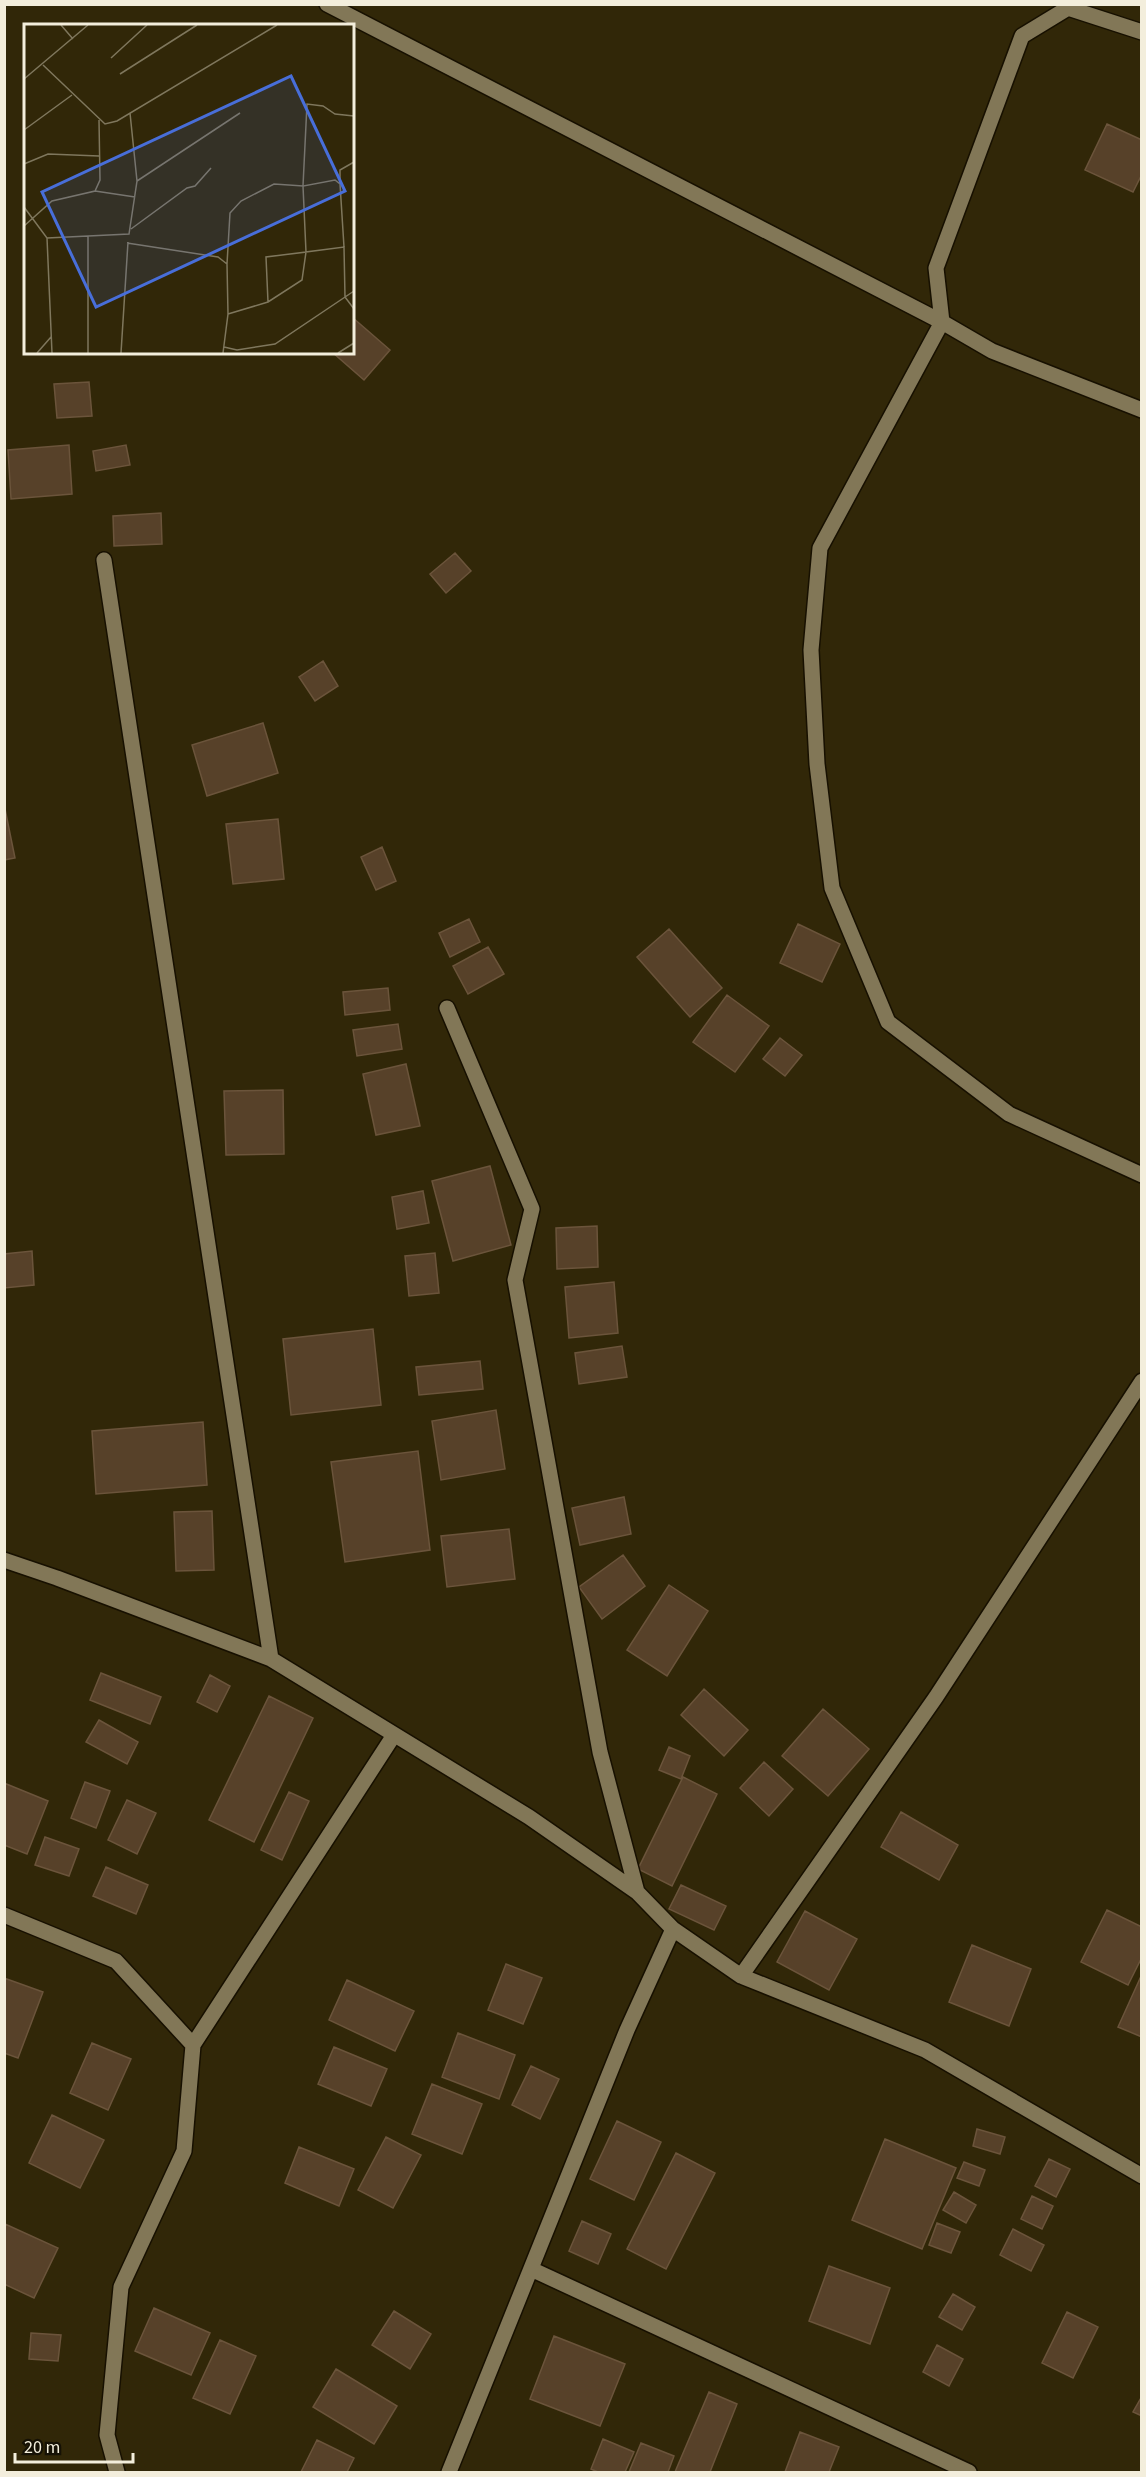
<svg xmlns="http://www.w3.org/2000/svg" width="1146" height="2477" font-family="'Source Sans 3',sans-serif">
<rect width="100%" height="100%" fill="#312708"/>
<!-- building -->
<path fill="#574129" stroke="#6b543b" stroke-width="1.5" d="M1107 124 1142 140V174L1133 192 1085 170Z
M352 317 390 350 364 380 332 352H352Z
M89 382 92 416 57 418 54 384Z
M69 445 72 494 11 499 8 450Z
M126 445 130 465 96 471 93 451Z
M161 513 162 544 114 546 113 516Z
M455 553 471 571 446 593 430 574Z
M323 661 338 686 315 701 299 677Z
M263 723 278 773 207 796 192 745Z
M4 804 15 858 4 860Z
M278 819 284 879 233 884 226 824Z
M382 847 396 881 376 890 361 857Z
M469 919 480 942 450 957 439 933Z
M798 924 840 944 822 982 780 963Z
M669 929 722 988 690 1017 637 957Z
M488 947 504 974 468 994 453 966Z
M388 988 390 1010 345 1015 343 992Z
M727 995 769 1026 735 1072 693 1042Z
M398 1024 402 1049 357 1056 353 1030Z
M780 1038 802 1055 785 1076 763 1059Z
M406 1064 420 1126 376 1135 363 1074Z
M283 1090 284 1154 226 1155 224 1091Z
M490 1166 511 1245 453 1261 432 1181Z
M423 1191 429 1223 397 1229 392 1197Z
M597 1226 598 1267 557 1269 556 1228Z
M32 1251 34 1285 4 1288V1254Z
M435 1253 439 1293 409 1296 405 1256Z
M614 1282 618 1333 569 1338 565 1287Z
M373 1329 381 1405 291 1415 283 1339Z
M622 1346 627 1377 579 1384 575 1353Z
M480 1361 483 1389 419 1395 416 1367Z
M496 1410 505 1469 441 1480 432 1421Z
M203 1422 207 1485 96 1494 92 1431Z
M418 1451 430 1550 345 1562 331 1462Z
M624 1497 631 1534 580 1545 572 1508Z
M212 1511 214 1570 176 1571 174 1512Z
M509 1529 515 1579 447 1587 441 1536Z
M623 1555 645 1586 602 1619 579 1587Z
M669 1585 708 1611 667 1676 627 1650Z
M101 1673 161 1697 150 1724 90 1700Z
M210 1675 230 1686 217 1712 197 1702Z
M704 1689 748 1730 724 1756 681 1715Z
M269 1696 313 1718 254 1842 209 1820Z
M823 1709 869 1749 828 1796 782 1756Z
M99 1720 138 1742 127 1764 86 1742Z
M669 1747 690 1756 681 1779 659 1770Z
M764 1762 793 1789 769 1816 740 1788Z
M683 1777 717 1794 672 1886 638 1869Z
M85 1782 110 1791 96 1828 71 1818Z
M4 1783 48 1801 27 1854 4 1845Z
M289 1792 309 1801 282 1860 261 1850Z
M127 1800 156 1813 137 1854 108 1840Z
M901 1812 958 1845 939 1880 881 1847Z
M45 1837 79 1849 69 1876 35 1865Z
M106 1867 148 1885 136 1914 93 1896Z
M681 1885 726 1906 714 1930 669 1909Z
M1107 1910 1142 1927V1957L1128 1985 1081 1962Z
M805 1911 857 1939 829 1990 777 1962Z
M972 1945 1031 1969 1009 2026 949 2002Z
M506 1964 542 1978 523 2024 488 2010Z
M1142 1974V2037L1118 2027Z
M4 1978 43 1992 18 2058 4 2053Z
M347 1980 414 2011 395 2051 329 2020Z
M458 2033 515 2055 499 2099 442 2077Z
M92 2043 131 2059 108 2110 70 2093Z
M334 2047 387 2069 371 2106 318 2084Z
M531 2066 559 2079 540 2119 512 2105Z
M432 2084 482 2104 462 2154 412 2134Z
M52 2115 104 2140 80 2188 29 2163Z
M617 2121 661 2142 634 2200 590 2179Z
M977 2129 1005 2137 1000 2154 973 2146Z
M386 2137 421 2155 393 2208 358 2190Z
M885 2139 956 2168 922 2249 852 2220Z
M299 2147 354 2169 339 2206 285 2183Z
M676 2153 715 2173 666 2269 627 2249Z
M1049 2159 1070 2169 1056 2197 1035 2186Z
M964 2162 985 2170 979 2186 957 2178Z
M954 2192 976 2205 966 2223 943 2210Z
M1032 2196 1053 2206 1042 2229 1021 2219Z
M582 2221 611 2234 598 2264 569 2251Z
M937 2223 960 2232 951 2253 929 2245Z
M5 2224 58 2248 34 2298 4 2284Z
M1013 2229 1044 2245 1031 2271 1000 2255Z
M829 2266 890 2288 870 2344 809 2321Z
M953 2294 975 2307 962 2330 939 2317Z
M154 2308 210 2333 191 2375 135 2351Z
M394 2311 431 2334 410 2369 372 2345Z
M1067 2312 1098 2327 1073 2378 1042 2363Z
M31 2333 61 2335 58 2361 29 2359Z
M554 2336 625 2364 600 2426 530 2399Z
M220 2340 256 2356 230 2414 193 2398Z
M937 2345 963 2359 949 2386 923 2372Z
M336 2369 397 2406 374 2444 313 2407Z
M709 2392 737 2404 710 2472H675Z
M1142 2396V2416L1133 2412Z
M800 2432 839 2447 829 2472H785Z
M603 2439 634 2452 625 2472H598L591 2469Z
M317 2440 354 2458 347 2472H301Z
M641 2443 674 2456 668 2472H629Z"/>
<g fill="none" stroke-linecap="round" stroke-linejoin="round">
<defs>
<path id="minor" d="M327 4 942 322 820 548 811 650 817 764 832 888 888 1022 1009 1114 1142 1175
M1142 32 1068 8 1022 36 936 268 942 322 992 351 1142 410
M104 560 271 1659
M447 1008 532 1209 515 1280 600 1752 637 1892
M4 1560 57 1578 271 1659 529 1817 637 1892 673 1929 627 2030 449 2472
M4 1915 116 1961 193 2045 184 2151 121 2287 107 2435 117 2472
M673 1929 741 1976 925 2050 1142 2176
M741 1976 936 1697 1142 1381
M193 2045 394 1735
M531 2269 969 2472"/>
</defs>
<!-- minor casing -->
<use href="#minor" stroke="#171000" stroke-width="18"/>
<!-- minor -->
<use href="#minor" stroke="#827757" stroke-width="15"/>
</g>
<!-- overview -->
<g transform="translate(24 24)">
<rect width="330" height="330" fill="#312708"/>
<path fill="none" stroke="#7f775d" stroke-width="1.5" d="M37 1 49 15M87 34 123 1M19 41 81 100 93 97 253 1M96 50 173 1M0 55 64 1M0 106 48 71M0 140 24 130 75 132M113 157 216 89M316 160V146L330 138M71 167 111 173M0 183 23 214 28 329M0 202 28 177 71 167 76 156 75 96M107 205 163 164 171 162 187 144M64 212V329M23 214 105 210 113 157 106 89M103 219 194 233 203 240 204 290 199 329M203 240 206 189 217 177 250 160 279 162 283 80 299 82 311 90 330 92M244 278 242 233 282 228 279 162 311 156 316 160 320 223M204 290 244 278 278 256 282 228 320 223 321 273 330 285M200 323 213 326 251 320 330 267M13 329 27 313M97 329 104 218M314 329 330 319"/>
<path fill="#486ed9" fill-opacity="0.15" stroke="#486ed9" stroke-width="3" d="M267 52 321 167 72 283 18 168Z"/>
<rect width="330" height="330" fill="none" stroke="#f3eedc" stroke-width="3"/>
</g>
<!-- border -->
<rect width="1146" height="2477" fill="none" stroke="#f3eedc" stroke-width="12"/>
<!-- scale -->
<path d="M15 2453v9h118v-9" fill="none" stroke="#f3eedc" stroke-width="3"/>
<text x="24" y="2453" font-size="18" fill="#f3eedc" stroke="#151105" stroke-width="4.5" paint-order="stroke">20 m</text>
</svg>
